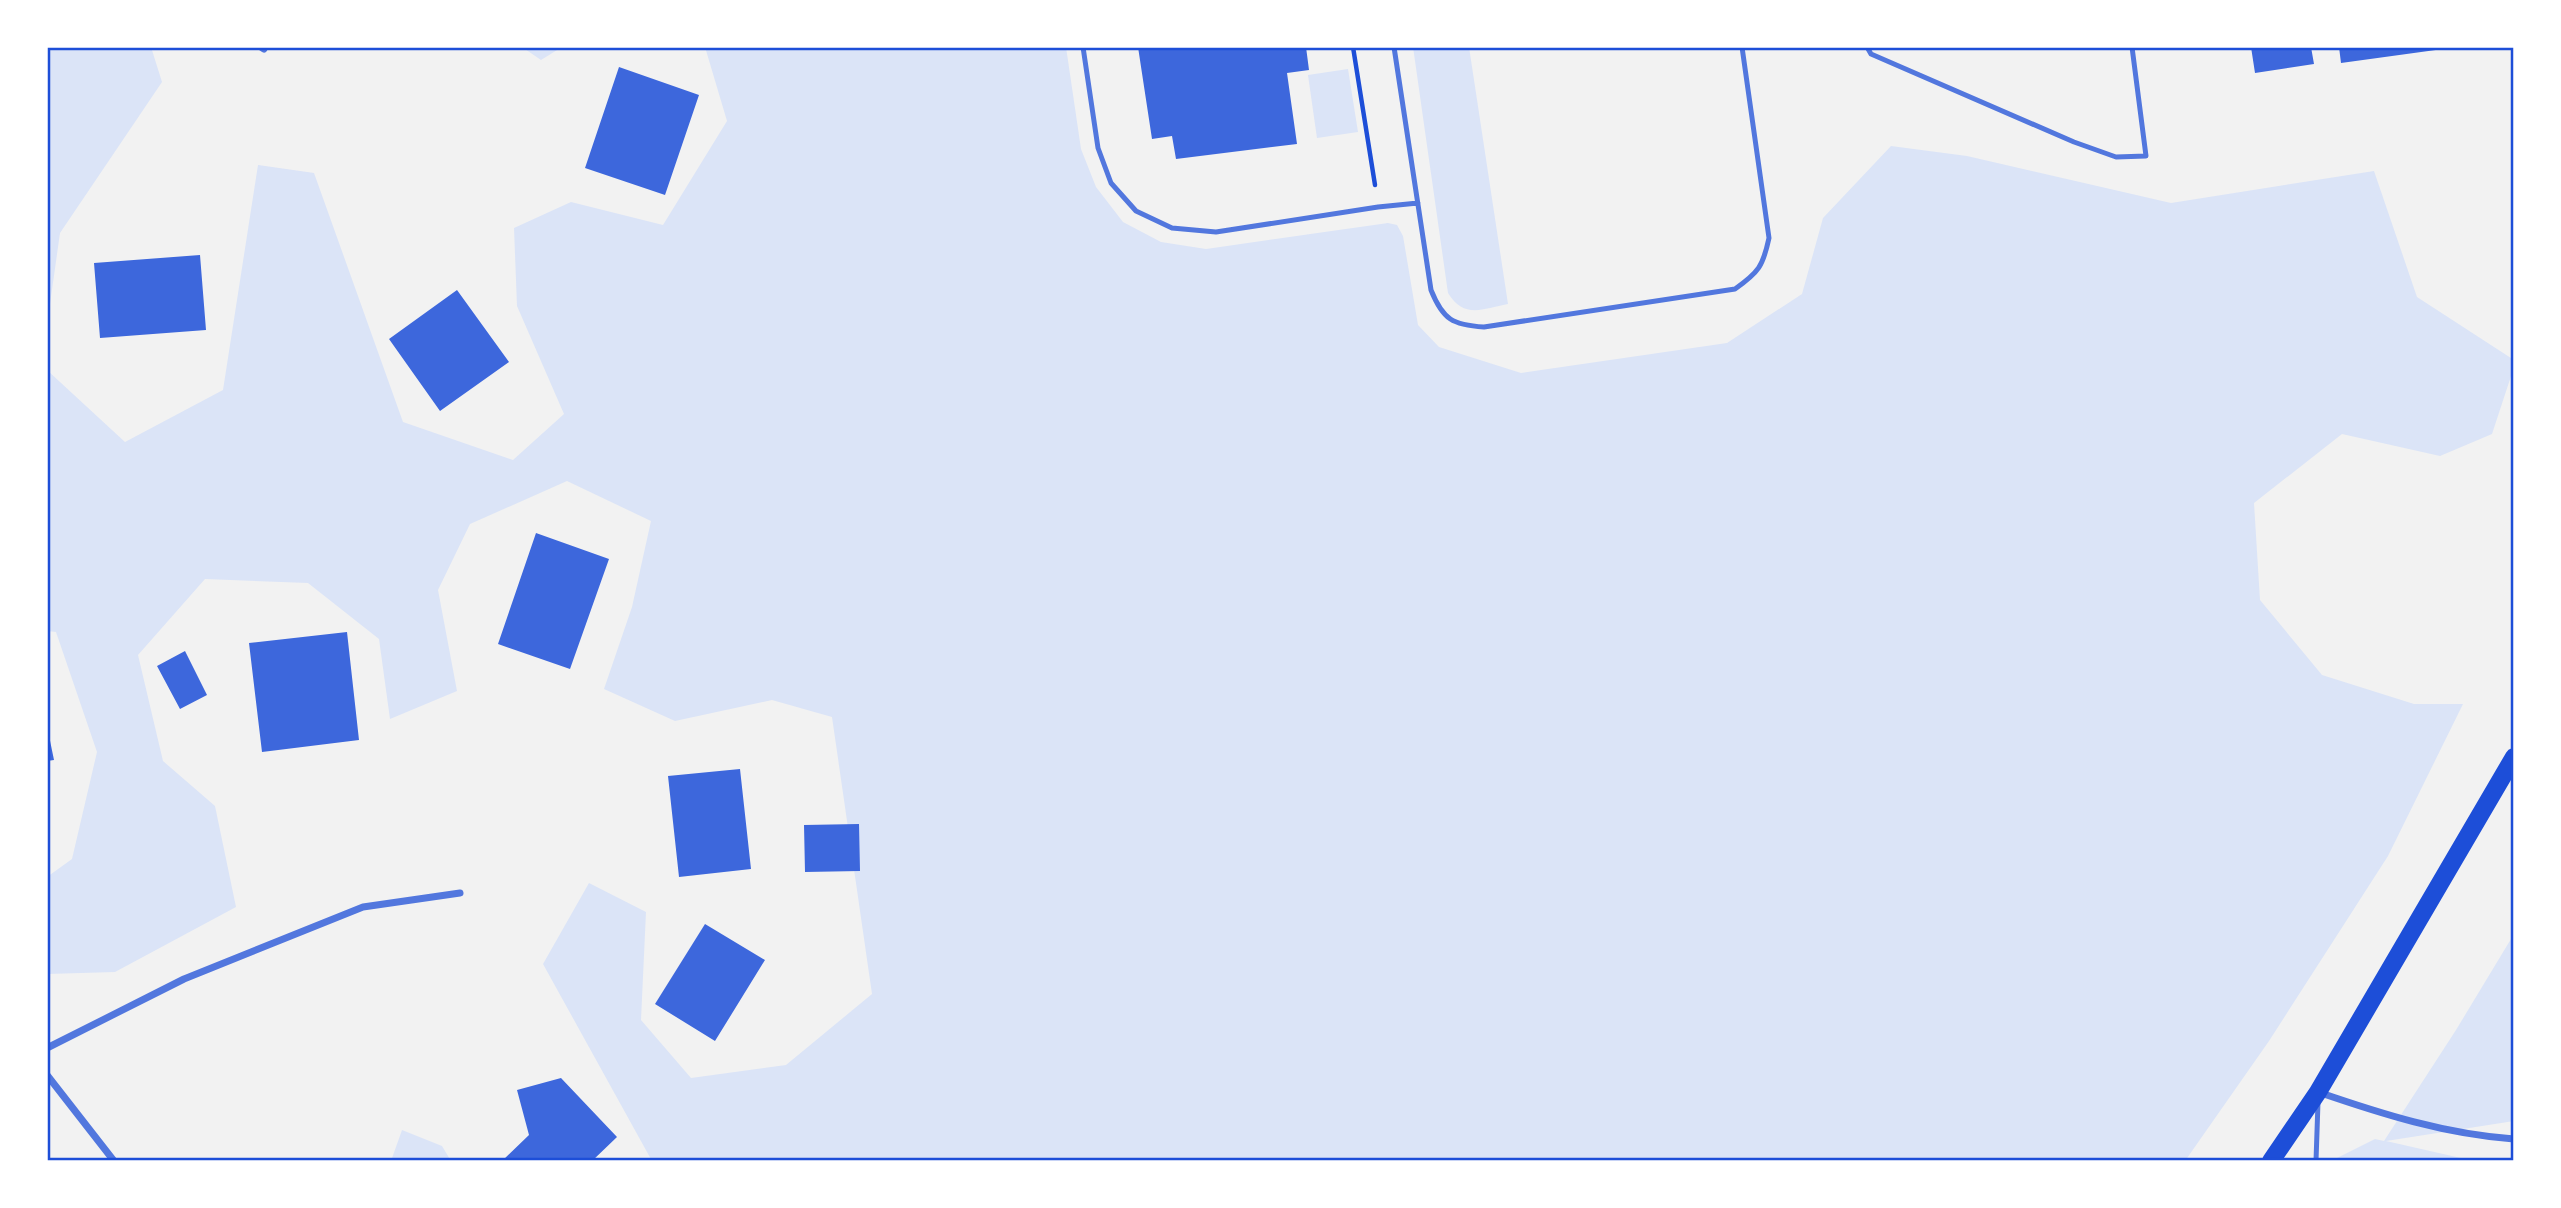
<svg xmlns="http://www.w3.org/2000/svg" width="2561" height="1208" font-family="Jost,sans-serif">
<rect width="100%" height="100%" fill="#f2f2f2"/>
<!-- green -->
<path fill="#dbe4f7" d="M47 47H151L162 82 60 233 47 325Z
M522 47H562L541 60Z
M705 47H1066L1081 149 1096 187 1123 222 1161 242 1206 249 1388 223 1397 225 1403 236 1418 325 1439 347 1521 373 1727 343 1802 294 1823 218 1891 146 1967 156 2171 203 2374 171 2417 297 2514 360V367L2492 434 2440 456 2342 434 2254 503 2260 600 2322 675 2414 704H2463L2388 856 2269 1041 2185 1161H652L543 964 589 883 646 912 641 1020 691 1078 786 1065 872 994 832 717 772 700 675 721 604 689 632 607 651 521 567 481 470 524 438 590 457 691 390 719 379 639 308 583 205 579 138 655 163 761 215 806 236 907 115 972 47 974V877L72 859 97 752 56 632 47 631V370L125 442 223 390 258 165 314 173 403 422 513 460 564 414 517 306 514 228 571 202 663 225 727 121Z
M1413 47H1469L1508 304C1482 309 1464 319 1448 293Z
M1348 69 1358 132 1317 138 1308 75Z
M2514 934V1121L2386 1141 2474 1161H2337V1158L2375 1139 2384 1141 2456 1030Z
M402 1130 442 1146 451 1161H391Z"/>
<!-- building -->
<path fill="#3d67dc" d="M1138 47H1306L1309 70 1287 73 1297 144 1176 159 1172 136 1152 139Z
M2251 47H2311L2314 64 2255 73Z
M2339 47H2442L2443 49 2341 63Z
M619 67 699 95 665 195 585 168Z
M200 255 206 330 100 338 94 263Z
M457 290 509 362 440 411 389 339Z
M536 533 609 559 570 669 498 644Z
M347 632 359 740 262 752 249 643Z
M185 651 207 695 180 709 157 666Z
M47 726 54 760 47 761Z
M740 769 751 869 679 877 668 776Z
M859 824 860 871 805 872 804 825Z
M705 924 765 960 715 1041 655 1004Z
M561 1078 617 1137 592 1161H502L529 1135 517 1090Z"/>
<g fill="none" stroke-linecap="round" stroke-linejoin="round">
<!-- path -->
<path stroke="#1d4ed8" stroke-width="4.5" d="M1353 47 1375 185"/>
<!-- service -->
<path stroke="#5277de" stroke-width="5" d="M1083 47 1098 148 1111 183 1136 211 1172 228 1216 232 1378 207 1418 203
M1394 47 1431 290C1443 320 1453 325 1484 327L1735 289C1759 272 1763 266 1769 238L1742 47
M1867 47 1871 54 2074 142 2116 157 2146 156 2132 47
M2316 1161 2318 1102"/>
<!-- minor -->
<path stroke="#5277de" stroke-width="7" d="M261 47 264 49
M47 1048 184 979 363 907 460 893
M47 1075 114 1161
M2318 1092C2382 1114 2445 1134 2514 1139"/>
<!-- primary -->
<path stroke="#1d4ed8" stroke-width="18" d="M2271 1161 2318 1092 2514 757"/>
</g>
<!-- border -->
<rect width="2561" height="1208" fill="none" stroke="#ffffff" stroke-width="98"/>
<rect x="49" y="49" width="2463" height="1110" fill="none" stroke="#1d4ed8" stroke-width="2.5"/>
</svg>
